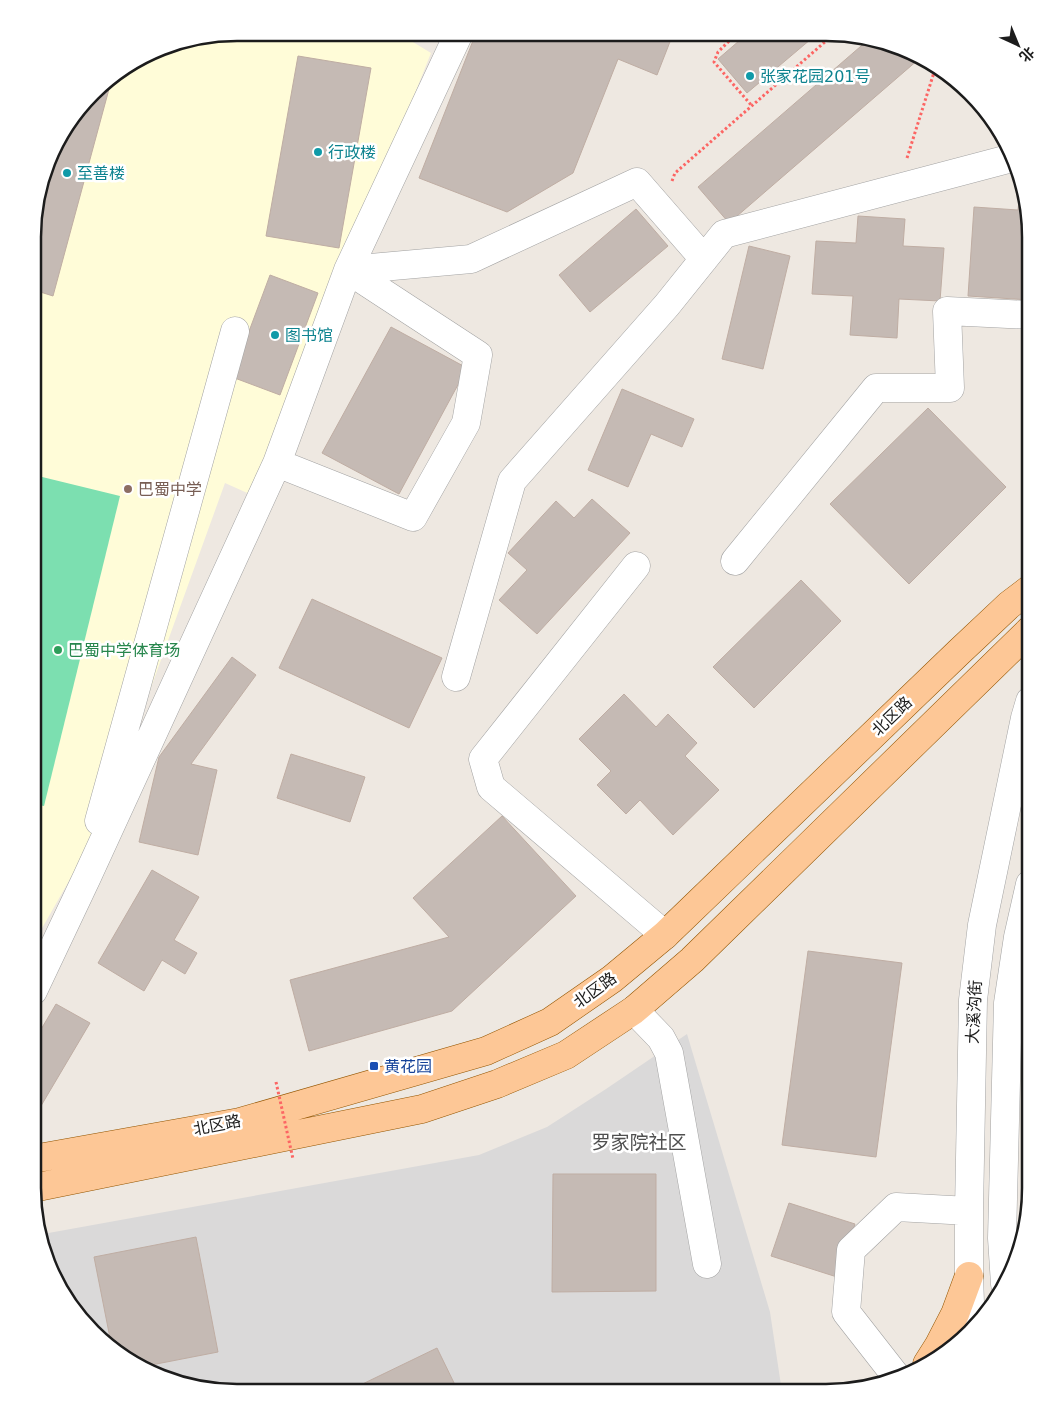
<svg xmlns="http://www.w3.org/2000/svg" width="1063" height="1425" font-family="'DejaVu Sans','Noto Sans SC',sans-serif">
<rect width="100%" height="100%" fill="#eee8e1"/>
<!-- residential -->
<path fill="#dad9d9" d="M687 1034 770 1312 782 1392 211 1391 123 1358 84 1323 54 1279 43 1234 479 1155 547 1127 606 1089Z"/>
<!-- education -->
<path fill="#fffcd8" d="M237 33H398L431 53 254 496 225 483 102 823 33 944 34 210 60 135 103 83 171 43Z"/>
<!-- pitch -->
<path fill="#7cdfb0" d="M34 475 120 496 44 806 33 804Z"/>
<!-- building -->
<path fill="#c5bab4" stroke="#bfada3" d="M476 33 673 34 657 75 618 59 573 173 507 212 419 178Z
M747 34H817L747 93 718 59Z
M868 40 919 59 729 223 698 187Z
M298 56 371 68 339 248 266 236Z
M112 78 53 296 34 290V210L60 135 103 83Z
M1020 191 1030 237V300L968 296 974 207 1018 210Z
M636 209 668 246 590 312 559 275Z
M858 216 905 219 903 246 944 248 940 301 899 299 897 338 850 335 853 296 812 294 816 241 856 243Z
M749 246 790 256 763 369 722 359Z
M270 275 318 293 280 395 232 377Z
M391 327 467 368 399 494 322 453Z
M622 389 694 419 682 447 651 434 628 487 588 470Z
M928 408 1006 487 909 584 830 504Z
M592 499 630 533 537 634 499 600 527 570 508 553 556 501 574 518Z
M801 580 841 621 754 708 713 667Z
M312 599 442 658 409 728 279 668Z
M232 657 256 675 191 764 217 770 198 855 139 842 159 757Z
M624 694 656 727 668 714 697 743 685 756 719 790 673 835 640 800 626 814 597 785 611 771 579 739Z
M291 754 365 777 350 822 277 798Z
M502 816 576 896 452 1011 309 1051 290 980 449 937 413 898Z
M152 870 199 897 174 940 197 953 185 974 162 960 144 991 98 963Z
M808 951 902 963 876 1157 782 1145Z
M56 1004 90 1023 35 1116 33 1114V1043Z
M553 1174H656V1291L552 1292Z
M789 1203 855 1224 837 1277 771 1256Z
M196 1237 218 1352 146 1366 123 1358 112 1348 94 1257Z
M437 1348 458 1391H348Z"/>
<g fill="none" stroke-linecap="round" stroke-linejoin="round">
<defs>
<path id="minor" d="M348 270 471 259 637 182 704 259
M277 463 413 517 466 423 478 355 348 270
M735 561 876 388H950L947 311 1030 315
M636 566 483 759 491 787 665 935
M456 677 512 481 667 305 724 234 1012 158
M99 821 235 331
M33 991 87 877 277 463 348 270 459 33
M634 1010 661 1038 669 1053 707 1264
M1005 1284 1002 1238 1008 1003 1018 937 1030 884
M971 1330 969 1276V1211L973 1000 982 925 1025 718 1030 701
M896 1376 846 1312 851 1250 896 1207 969 1211"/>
<path id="major" d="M33 1159 240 1122 486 1051 550 1022 612 979 665 935 959 652 1009 605 1030 589
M33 1188 422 1109 497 1084 566 1055 634 1010 692 960 1030 630
M927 1364 939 1345 955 1314 969 1276"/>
</defs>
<!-- minor casing -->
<use href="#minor" stroke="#a3a3a3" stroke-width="29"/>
<!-- major casing -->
<use href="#major" stroke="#935500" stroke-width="29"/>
<!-- path -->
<path stroke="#fc6563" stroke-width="3" stroke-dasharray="2.5 2.5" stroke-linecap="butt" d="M736 34 718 52 714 62 752 106
M907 158 936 66
M672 181 675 173 834 34"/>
<!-- minor -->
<use href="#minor" stroke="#fff" stroke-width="28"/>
<!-- major -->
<use href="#major" stroke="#fdc796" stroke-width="28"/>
<!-- path-bridge -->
<path stroke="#fc6563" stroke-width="3" stroke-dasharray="2.5 2.5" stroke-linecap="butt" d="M276 1082 293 1159"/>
</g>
<!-- markers -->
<g fill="#0f9aa8" stroke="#fff" stroke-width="2">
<circle cx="750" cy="76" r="5"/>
<circle cx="318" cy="152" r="5"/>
<circle cx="67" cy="173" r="5"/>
<circle cx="275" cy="335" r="5"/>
</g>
<circle fill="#8d6e63" stroke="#fff" stroke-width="2" cx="128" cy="489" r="5"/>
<circle fill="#2e9e5b" stroke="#fff" stroke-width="2" cx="58" cy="650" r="5"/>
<rect fill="#1a4fb4" stroke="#fff" stroke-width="2" x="369" y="1061" width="10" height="10" rx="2.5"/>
<g text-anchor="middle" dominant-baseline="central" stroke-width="5" stroke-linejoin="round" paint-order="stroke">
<!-- culture labels -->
<g font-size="16" fill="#0d838f" stroke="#fff" text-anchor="start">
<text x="760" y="76">张家花园201号</text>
<text x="328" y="152">行政楼</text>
<text x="77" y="173">至善楼</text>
<text x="285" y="335">图书馆</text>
</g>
<!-- education labels -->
<g font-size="16" fill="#785e54" stroke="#fff" text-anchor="start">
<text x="138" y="489">巴蜀中学</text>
</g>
<!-- leisure labels -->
<g font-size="16" fill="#27864d" stroke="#fff" text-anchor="start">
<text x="68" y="650">巴蜀中学体育场</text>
</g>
<!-- street labels -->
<g font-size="16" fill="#1c1c1c" stroke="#fff">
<text transform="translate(892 716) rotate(-44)">北区路</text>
<text transform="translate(595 990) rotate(-36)">北区路</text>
<text transform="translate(974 1012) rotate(-87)">大溪沟街</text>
<text transform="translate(217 1125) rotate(-11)">北区路</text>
</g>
<!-- transit labels -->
<g font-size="16" fill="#164399" stroke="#fff" text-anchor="start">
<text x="384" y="1066">黄花园</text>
</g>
<!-- quarter labels -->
<g font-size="19" fill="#4f4f4f" stroke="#fff">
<text x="639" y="1142">罗家院社区</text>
</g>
</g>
<!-- crop -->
<path d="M0 0H1063V1425H0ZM237 41H826A196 196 0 0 1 1022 237V1188A196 196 0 0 1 826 1384H237A196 196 0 0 1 41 1188V237A196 196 0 0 1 237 41Z" fill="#fff" fill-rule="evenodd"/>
<path fill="none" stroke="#1c1c1c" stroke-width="2.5" d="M237 41H826A196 196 0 0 1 1022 237V1188A196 196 0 0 1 826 1384H237A196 196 0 0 1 41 1188V237A196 196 0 0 1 237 41Z"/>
<!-- north arrow -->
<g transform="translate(1018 45) rotate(136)" stroke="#ffffff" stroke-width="4" paint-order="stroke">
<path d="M0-4L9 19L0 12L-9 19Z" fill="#1c1c1c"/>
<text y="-8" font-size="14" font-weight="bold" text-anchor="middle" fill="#1c1c1c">北</text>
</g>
</svg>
